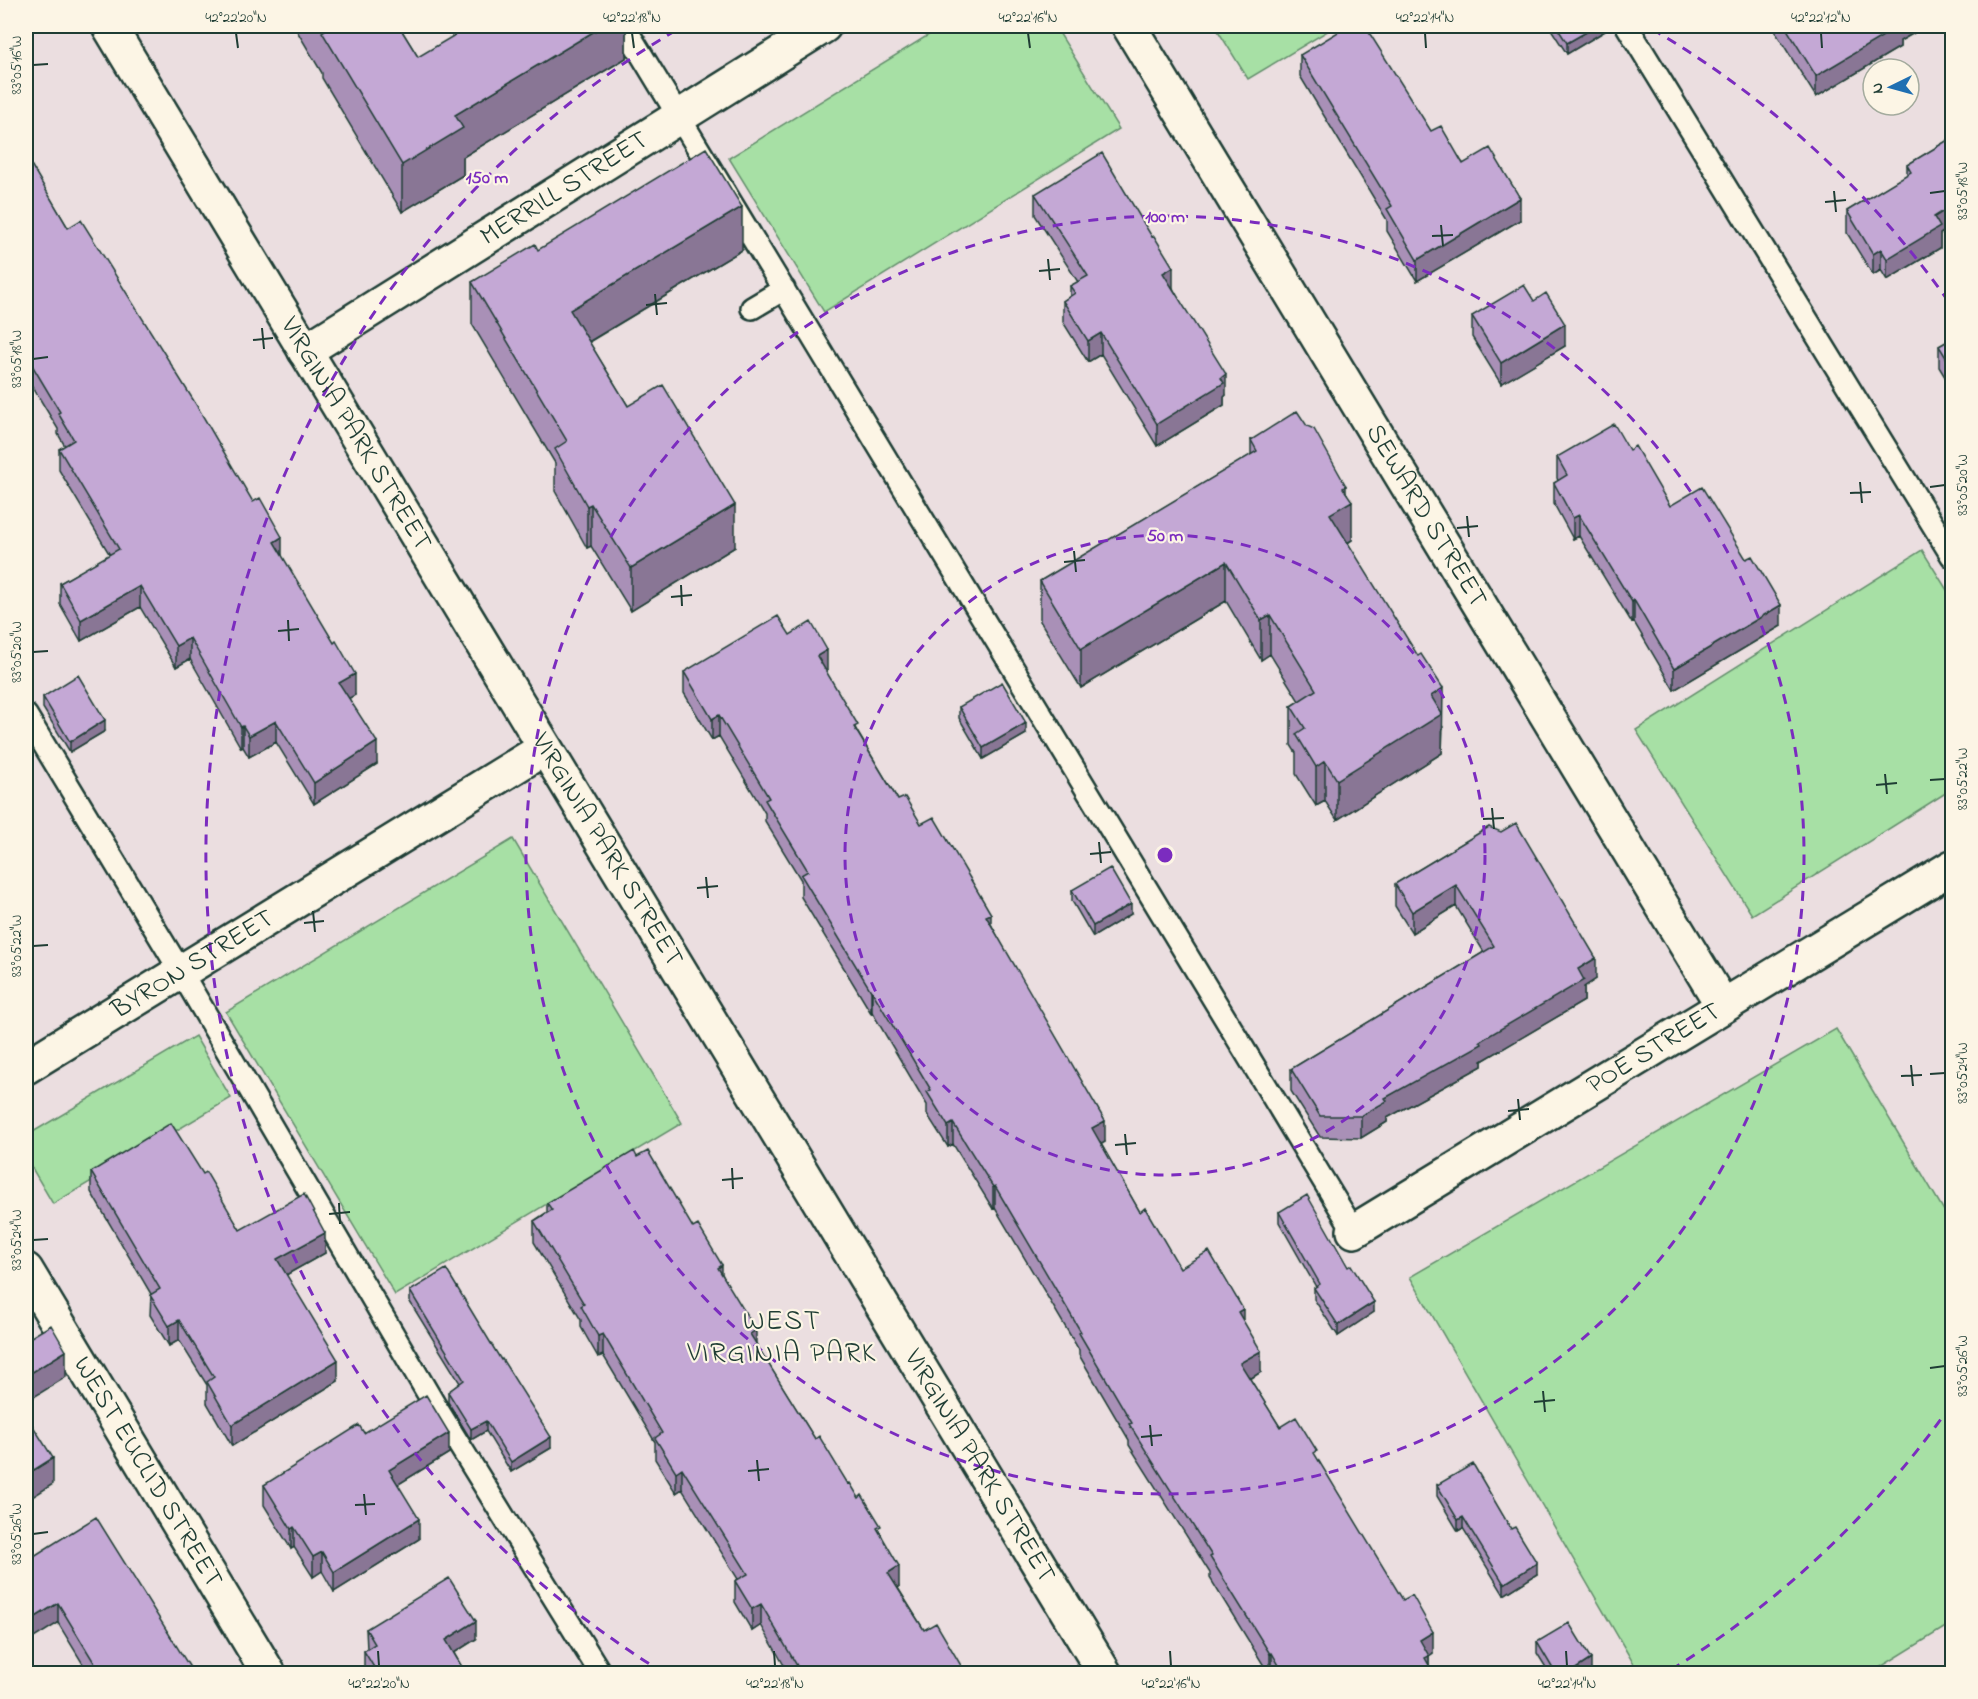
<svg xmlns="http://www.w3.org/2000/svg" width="1978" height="1699" font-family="'Indie Flower',sans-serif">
<rect width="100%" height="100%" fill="#ebdee0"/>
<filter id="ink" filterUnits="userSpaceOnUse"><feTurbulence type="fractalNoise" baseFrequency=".0167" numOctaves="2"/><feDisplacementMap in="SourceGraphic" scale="12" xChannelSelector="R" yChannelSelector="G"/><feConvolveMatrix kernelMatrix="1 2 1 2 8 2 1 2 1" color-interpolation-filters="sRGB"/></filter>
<g filter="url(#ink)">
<!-- green -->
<path fill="#a7e0a5" stroke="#638e6c" stroke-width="1.5" d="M943 26H1055L1119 129 824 312 729 158Z
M1215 26H1336L1248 79Z
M1922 550 1952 598V789L1752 915 1636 730Z
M513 839 682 1123 395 1295 226 1012Z
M1836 1029 1952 1224V1623L1871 1673H1639L1410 1277Z
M195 1036 231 1098 53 1204 26 1158V1136Z"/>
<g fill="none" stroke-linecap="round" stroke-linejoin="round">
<defs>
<path id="lane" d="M624 26 1354 1231
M1627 26 1952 556
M752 308 784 289
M26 715 181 972 437 1409 601 1674"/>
<g id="street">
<path id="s1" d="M109 26 1105 1674"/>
<path id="s2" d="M1129 26 1723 1006"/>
<path id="s3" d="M305 351 824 26"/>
<path id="s4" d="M26 1067 545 748"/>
<path id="s5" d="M1354 1231 1952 867"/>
<path id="s6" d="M26 1270 269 1674"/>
</g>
</defs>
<!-- lane casing -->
<use href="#lane" stroke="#1f3d34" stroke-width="26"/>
<!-- street casing -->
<use href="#street" stroke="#1f3d34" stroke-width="38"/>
<!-- lane -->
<use href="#lane" stroke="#fcf5e5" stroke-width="21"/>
<!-- street -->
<use href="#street" stroke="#fcf5e5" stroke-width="33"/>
</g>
<!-- wall -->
<path fill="#a990b7" stroke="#1f3d34" stroke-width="1.5" d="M294 26H399L418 57 626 26V58L463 157V175L402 212 322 78V73Z
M1549 26H1605V31L1567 54Z
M1776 26H1914V33L1900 41V47L1816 97 1776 33Z
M1300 55 1431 131 1520 220 1417 281 1387 231V220L1300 76Z
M26 128 31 157 27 159 68 228 282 557 355 695 349 698 377 764 314 804 276 742 249 757 243 747 241 748 190 659 176 667 140 607 81 641 60 604V583L110 555 59 470V449L65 446 58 434V429L26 376Z
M1953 137V226L1940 234V248L1887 280 1881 270 1873 275 1847 233V211L1907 175V165Z
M1035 194 1173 288 1226 395 1224 397V405L1157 446 1101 354 1088 362 1063 322V301L1070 296V286L1078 282 1035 215Z
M538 250H742L589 342 628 406 735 547 631 611 591 546 587 548 555 491V463L472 324V282Z
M1534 301 1565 346 1501 384 1472 337V316Z
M1953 338V390L1939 367V346Z
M1251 440 1346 492 1352 540 1348 543 1443 727 1442 753 1337 820 1325 801 1316 806 1296 774V753L1291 745V706L1299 701 1270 654 1261 660 1226 601 1081 688 1040 621V581L1251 455Z
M1629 450 1670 506 1781 626 1674 690 1634 622 1632 623 1579 536 1573 539 1554 504V483L1558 481 1557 478V457Z
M790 635 827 671 826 672 858 733 898 800 921 824 991 924 1105 1142 1101 1144 1140 1212 1180 1268 1243 1321 1261 1372 1250 1379 1280 1427 1317 1459 1433 1653 1429 1656V1666L1434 1674H1269L1210 1578V1573L1129 1445V1440L1079 1355V1350L995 1208 993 1209 953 1144 948 1147 927 1114V1105L872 1012 871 1013 801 897V880L765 821V813L719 736 712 740 684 693V672Z
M43 697 105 731 70 752 43 708Z
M959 707 1026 734 983 759 959 718Z
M1489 827 1596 979 1584 987V1001L1482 1061V1066L1387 1118V1122L1361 1138 1320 1137 1291 1091V1069L1484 952 1456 906 1412 933 1395 906V884Z
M1072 890 1131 914 1093 937 1072 901Z
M637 1157 722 1274 756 1344 815 1439 848 1484 881 1534 899 1587 898 1588 924 1630 966 1674H789L761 1625 752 1631 735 1602V1581L738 1579 682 1489 676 1493 655 1459V1442L603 1355 598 1357 581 1327V1320L534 1242V1221L547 1212V1203Z
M91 1172 203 1174 240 1230 325 1253 286 1275 338 1381 232 1446 207 1403V1385L179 1340 169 1346 150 1315 151 1294 91 1192Z
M1279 1212 1348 1267 1374 1312 1338 1336 1314 1299V1288L1316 1287 1279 1222Z
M410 1291 551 1448 511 1472 486 1431 471 1440 448 1402V1392L460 1383 410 1302Z
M364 1433 449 1453 397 1485 419 1539 334 1592 322 1571 313 1577 294 1547 291 1549 264 1505V1485Z
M1437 1485 1537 1574 1504 1595 1463 1528 1458 1531 1437 1496Z
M26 1561 194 1674H89L58 1623Z
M366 1629 476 1639 454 1653 466 1674H366L364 1669V1651L367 1649Z
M1537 1642 1591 1670 1586 1674H1550L1537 1653Z"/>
<!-- shaded-wall -->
<path fill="#897695" stroke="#1f3d34" stroke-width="1.5" d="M603 26H626V58L463 157V175L402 212V165L455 115Z
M1597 26H1605V31L1567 54V43Z
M1898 26H1914V33L1900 41V47L1816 97V76Z
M31 136V157L26 160V139Z
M1520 198V220L1417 281V260Z
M1953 205V226L1940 234V248L1887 280V259L1934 217Z
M742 207V250L570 353V310Z
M1881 249V270L1873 275V254Z
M1173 267V288L1163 294V273Z
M1565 324V346L1501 384V363Z
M1101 333V354L1088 362V341Z
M1226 374V395L1224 397V405L1157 446V424Z
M1346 486V504L1352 501V540L1330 553V514L1343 488Z
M591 504V546L587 548V506Z
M735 505V547L631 611V568Z
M1579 515V536L1573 539V518Z
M282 537V558L274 542Z
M1226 562V601L1081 688V649Z
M140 586V607L81 641V620Z
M1634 600V622L1632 623V602Z
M1781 605V626L1674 690V669Z
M1270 615V654L1261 660V620Z
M190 638V659L176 667V646Z
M827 650V671L817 678V656Z
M355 674V695L339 704V683Z
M1443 688 1442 753 1337 820V780L1431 696Z
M719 715V736L712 740V719Z
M105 720V731L70 752V742Z
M276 721V742L249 757V736Z
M1026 723V734L983 759V748Z
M243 726V747L241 748V727Z
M377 742V764L314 804V783Z
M1325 761V801L1316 806V767Z
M1456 885V906L1412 933V912Z
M1131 904V914L1093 937V926Z
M991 914V935L986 916Z
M1596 958V979L1584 987V1001L1482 1061V1066L1387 1118V1122L1361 1138V1116L1385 1098 1480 1041 1578 969Z
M28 965V987L26 988V967Z
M871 991H872V1012L871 1013Z
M1105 1121V1142L1092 1150V1128Z
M953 1123V1144L948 1147V1126Z
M995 1186V1208L993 1209V1187Z
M325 1233V1253L277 1280V1259Z
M722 1265V1286L718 1268Z
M1374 1302V1312L1338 1336V1325Z
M1243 1309V1331L1238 1312Z
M179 1320V1340L169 1346V1326Z
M756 1330V1352L750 1334Z
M603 1334V1355L598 1357V1336Z
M66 1351V1377L26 1402V1376Z
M1261 1351V1372L1240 1385V1363Z
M338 1360V1381L232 1446V1425Z
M486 1421V1431L471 1440V1429Z
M449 1433V1453L389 1490V1470Z
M551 1437V1448L511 1472V1462Z
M53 1458V1484L26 1501V1475Z
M682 1468V1489L676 1493V1472Z
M1463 1517V1528L1458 1531V1520Z
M419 1519V1539L334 1592V1572Z
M294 1527V1547L291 1549V1529Z
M322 1552V1571L313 1577V1557Z
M1537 1563V1574L1504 1595V1584Z
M899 1566V1587L888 1594V1573Z
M58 1603V1623L26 1643V1623Z
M761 1604V1625L752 1631V1609Z
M476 1621V1639L446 1658V1640Z
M1433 1632V1653L1429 1656V1674L1420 1640Z
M1272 1653V1674H1270V1654Z
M1591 1659V1670L1586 1674H1568Z
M804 1668V1674H800V1671Z"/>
<!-- building -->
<path fill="#c4a8d5" stroke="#1f3d34" stroke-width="1.5" d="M322 26H399L418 57 470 26H603L455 115 463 128 402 165 322 32 325 30Z
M1348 26H1365L1431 131 1441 126 1463 164 1490 148 1520 198 1417 260 1387 209 1392 206 1300 55Z
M1556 26H1597L1567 43Z
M1785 26H1900L1816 76Z
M26 128 31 136 26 139Z
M1953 137V205L1934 217 1940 227 1887 259 1881 249 1873 254 1847 211 1911 172 1907 165Z
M706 148 742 207 570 310 628 406 663 385 735 505 631 568 591 504 587 506 555 449 567 441 472 282 535 244 538 250Z
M1102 153 1152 237 1154 236 1173 267 1163 273 1226 374 1221 378 1224 383 1157 424 1101 333 1088 341 1063 301 1075 293 1070 286 1088 276 1035 194Z
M26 156 68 228 81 220 197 406 253 502 260 498 282 537 274 542 334 643 336 641 355 674 339 683 377 742 314 783 276 721 249 736 243 726 241 727 190 638 176 646 140 586 81 620 60 583 119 549 59 449 74 440 58 413 60 412 26 355Z
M1524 285 1534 301 1546 293 1565 324 1501 363 1472 316Z
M1953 338V369L1939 346Z
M1297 411 1307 426 1314 429 1346 486 1343 488 1352 501 1330 514 1418 656 1421 654 1443 688 1431 696 1442 714 1337 780 1325 761 1316 767 1296 734 1305 728 1291 706 1316 690 1270 615 1261 620 1226 562 1081 649 1040 581 1257 451 1251 440Z
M1614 424 1629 450 1635 446 1670 506 1702 487 1746 559 1752 556 1781 605 1674 669 1634 600 1632 602 1579 515 1573 518 1554 483 1567 475 1557 457Z
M778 616 790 635 811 622 827 650 817 656 858 725 854 727 898 800 905 797 921 824 934 817 991 914 986 916 1105 1121 1092 1128 1140 1212 1145 1208 1180 1268 1209 1251 1243 1309 1238 1312 1261 1351 1240 1363 1280 1427 1296 1417 1317 1451 1314 1453 1403 1600 1412 1595 1433 1632 1420 1640 1429 1656 1425 1658 1434 1674H1284L1272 1653 1270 1654 1210 1557 1212 1556 1129 1424 1132 1423 1079 1333 1081 1332 995 1186 993 1187 953 1123 948 1126 927 1092 931 1090 872 991H871L801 875 808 871 765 800 769 798 719 715 712 719 684 672Z
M78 675 105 720 70 742 43 697Z
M1002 682 1026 723 983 748 959 707Z
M1516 823 1596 958 1578 969 1584 980 1480 1041 1482 1044 1385 1098 1387 1101 1361 1116H1320L1291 1069 1494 946 1456 885 1412 912 1395 884 1489 827 1501 832Z
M1110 868 1131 904 1093 926 1072 890Z
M171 1123 203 1174 206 1172 240 1230 304 1194 325 1233 277 1259 338 1360 232 1425 207 1382 214 1377 179 1320 169 1326 150 1295 160 1289 91 1172Z
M634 1151 637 1157 648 1151 693 1228 698 1225 722 1265 718 1268 756 1330 750 1334 815 1439 819 1436 848 1484 850 1483 859 1498 862 1495 881 1526 877 1528 899 1566 888 1573 924 1630 936 1623 966 1674H807L804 1668 800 1671 761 1604 752 1609 735 1581 748 1574 682 1468 676 1472 655 1438 662 1433 603 1334 598 1336 581 1306 584 1304 534 1221 552 1210 547 1203Z
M1307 1195 1348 1267 1351 1265 1374 1302 1338 1325 1314 1288 1320 1284 1279 1212Z
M446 1269 501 1360 502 1359 551 1437 511 1462 486 1421 471 1429 448 1392 464 1380 410 1291Z
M51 1325 66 1351 26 1376V1340Z
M426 1395 449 1433 389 1470 419 1519 334 1572 322 1552 313 1557 294 1527 291 1529 264 1485 359 1425 364 1433Z
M26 1415 53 1458 26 1475Z
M1473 1464 1511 1529 1515 1527 1537 1563 1504 1584 1463 1517 1458 1520 1437 1485Z
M96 1517 194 1674H101L58 1603 26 1623V1561Z
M449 1578 476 1621 446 1640 466 1674H378L364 1651 375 1644 366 1629Z
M1569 1623 1591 1659 1568 1674H1556L1537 1642Z"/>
</g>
<!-- ticks -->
<path fill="none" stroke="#1f3d34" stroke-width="2" d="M236 33 238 48M632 33 634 48M1028 33 1030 48M1425 33 1426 48M1821 33 1822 48M33 65 48 64M1834 191 1836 212M1930 193 1945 191M1825 202 1846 200M1441 225 1443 246M1432 236 1453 235M1048 259 1050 280M1039 271 1060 269M655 294 657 315M646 305 667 303M262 328 264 349M253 340 273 338M33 359 48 357M1860 482 1862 503M1930 487 1945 485M1850 493 1871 492M1467 516 1469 537M1457 528 1478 526M1074 551 1076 572M1064 562 1085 560M681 585 682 606M671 597 692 595M288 620 289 641M278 631 299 629M33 652 48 651M1885 774 1887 794M1930 780 1945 779M1876 785 1897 783M1492 808 1494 829M1483 819 1504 818M1099 842 1101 863M1090 854 1111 852M706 877 708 898M697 888 718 886M313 911 315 932M304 923 324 921M33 946 48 945M1911 1065 1913 1086M1930 1074 1945 1073M1901 1076 1922 1075M1518 1099 1520 1120M1508 1111 1529 1109M1125 1134 1127 1155M1115 1145 1136 1143M732 1168 733 1189M722 1180 743 1178M339 1203 340 1224M329 1214 350 1212M33 1240 48 1239M1930 1368 1945 1366M1543 1391 1545 1412M1534 1402 1555 1400M1150 1425 1152 1446M1141 1437 1162 1435M757 1460 759 1481M748 1471 769 1469M364 1494 366 1515M355 1505 375 1504M33 1534 48 1532M378 1651 379 1666M774 1651 775 1666M1170 1651 1171 1666M1566 1651 1567 1666"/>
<!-- distance rings -->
<g fill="none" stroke="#7b2cbf" stroke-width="3" stroke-dasharray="10 8">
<circle cx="1165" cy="855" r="320"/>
<circle cx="1165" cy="855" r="639"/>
<path d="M1951 1405A959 959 0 0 1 1666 1673M664 1673A959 959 0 0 1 678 29M1652 29A959 959 0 0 1 1951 305"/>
</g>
<g text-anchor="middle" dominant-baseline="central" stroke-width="4.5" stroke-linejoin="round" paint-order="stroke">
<!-- street labels -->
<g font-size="27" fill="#1f3d34" stroke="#fcf5e5">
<text stroke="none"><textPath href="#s3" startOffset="306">MERRILL STREET</textPath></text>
<text stroke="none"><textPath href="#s1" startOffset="477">VIRGINIA PARK STREET</textPath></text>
<text stroke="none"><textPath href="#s2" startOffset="573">SEWARD STREET</textPath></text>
<text stroke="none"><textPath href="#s1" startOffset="963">VIRGINIA PARK STREET</textPath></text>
<text stroke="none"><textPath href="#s4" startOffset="196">BYRON STREET</textPath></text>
<text stroke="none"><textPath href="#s5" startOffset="351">POE STREET</textPath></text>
<text stroke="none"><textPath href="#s1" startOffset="1683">VIRGINIA PARK STREET</textPath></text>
<text stroke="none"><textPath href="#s6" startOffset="236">WEST EUCLID STREET</textPath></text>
</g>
<!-- neighbourhood labels -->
<g font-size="28" letter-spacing="1.5" fill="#1f3d34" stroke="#fcf5e5">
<text x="782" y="1322">WEST<tspan x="782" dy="32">VIRGINIA PARK</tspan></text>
</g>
</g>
<circle cx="1165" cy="855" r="9" fill="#7b2cbf" stroke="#fcf5e5" stroke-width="3"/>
<g font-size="18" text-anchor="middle" font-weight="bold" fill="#7b2cbf" stroke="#fcf5e5" stroke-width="4.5" stroke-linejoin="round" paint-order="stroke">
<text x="487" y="183">150 m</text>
<text x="1165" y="222">100 m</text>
<text x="1165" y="541">50 m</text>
</g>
<!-- margin -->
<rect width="1978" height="1699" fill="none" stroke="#fcf5e5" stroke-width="66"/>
<!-- north arrow -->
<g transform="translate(1891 87) rotate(265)"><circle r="28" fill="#fcf5e5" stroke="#a4ab9e" stroke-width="1.5"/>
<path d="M0-4.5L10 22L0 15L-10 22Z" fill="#1f6fb2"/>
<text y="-9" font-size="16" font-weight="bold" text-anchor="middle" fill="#1f3d34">N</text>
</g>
<rect x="33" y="33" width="1912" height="1633" fill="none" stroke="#1f3d34" stroke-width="2"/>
<g font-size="15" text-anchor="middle" fill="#1f3d34">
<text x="236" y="22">42°22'20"N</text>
<text x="632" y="22">42°22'18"N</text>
<text x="1028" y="22">42°22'16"N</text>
<text x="1425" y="22">42°22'14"N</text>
<text x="1821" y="22">42°22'12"N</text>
<text transform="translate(16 65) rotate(-90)" y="5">83°05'16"W</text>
<text transform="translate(1962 191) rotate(-90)" y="5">83°05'18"W</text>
<text transform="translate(16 359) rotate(-90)" y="5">83°05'18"W</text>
<text transform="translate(1962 485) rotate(-90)" y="5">83°05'20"W</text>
<text transform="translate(16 652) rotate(-90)" y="5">83°05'20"W</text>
<text transform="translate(1962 779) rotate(-90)" y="5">83°05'22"W</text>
<text transform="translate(16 946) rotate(-90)" y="5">83°05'22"W</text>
<text transform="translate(1962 1073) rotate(-90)" y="5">83°05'24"W</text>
<text transform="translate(16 1240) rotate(-90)" y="5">83°05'24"W</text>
<text transform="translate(1962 1366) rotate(-90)" y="5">83°05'26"W</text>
<text transform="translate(16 1534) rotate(-90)" y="5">83°05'26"W</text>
<text x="379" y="1688">42°22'20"N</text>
<text x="775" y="1688">42°22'18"N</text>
<text x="1171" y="1688">42°22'16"N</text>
<text x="1567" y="1688">42°22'14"N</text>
</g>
</svg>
